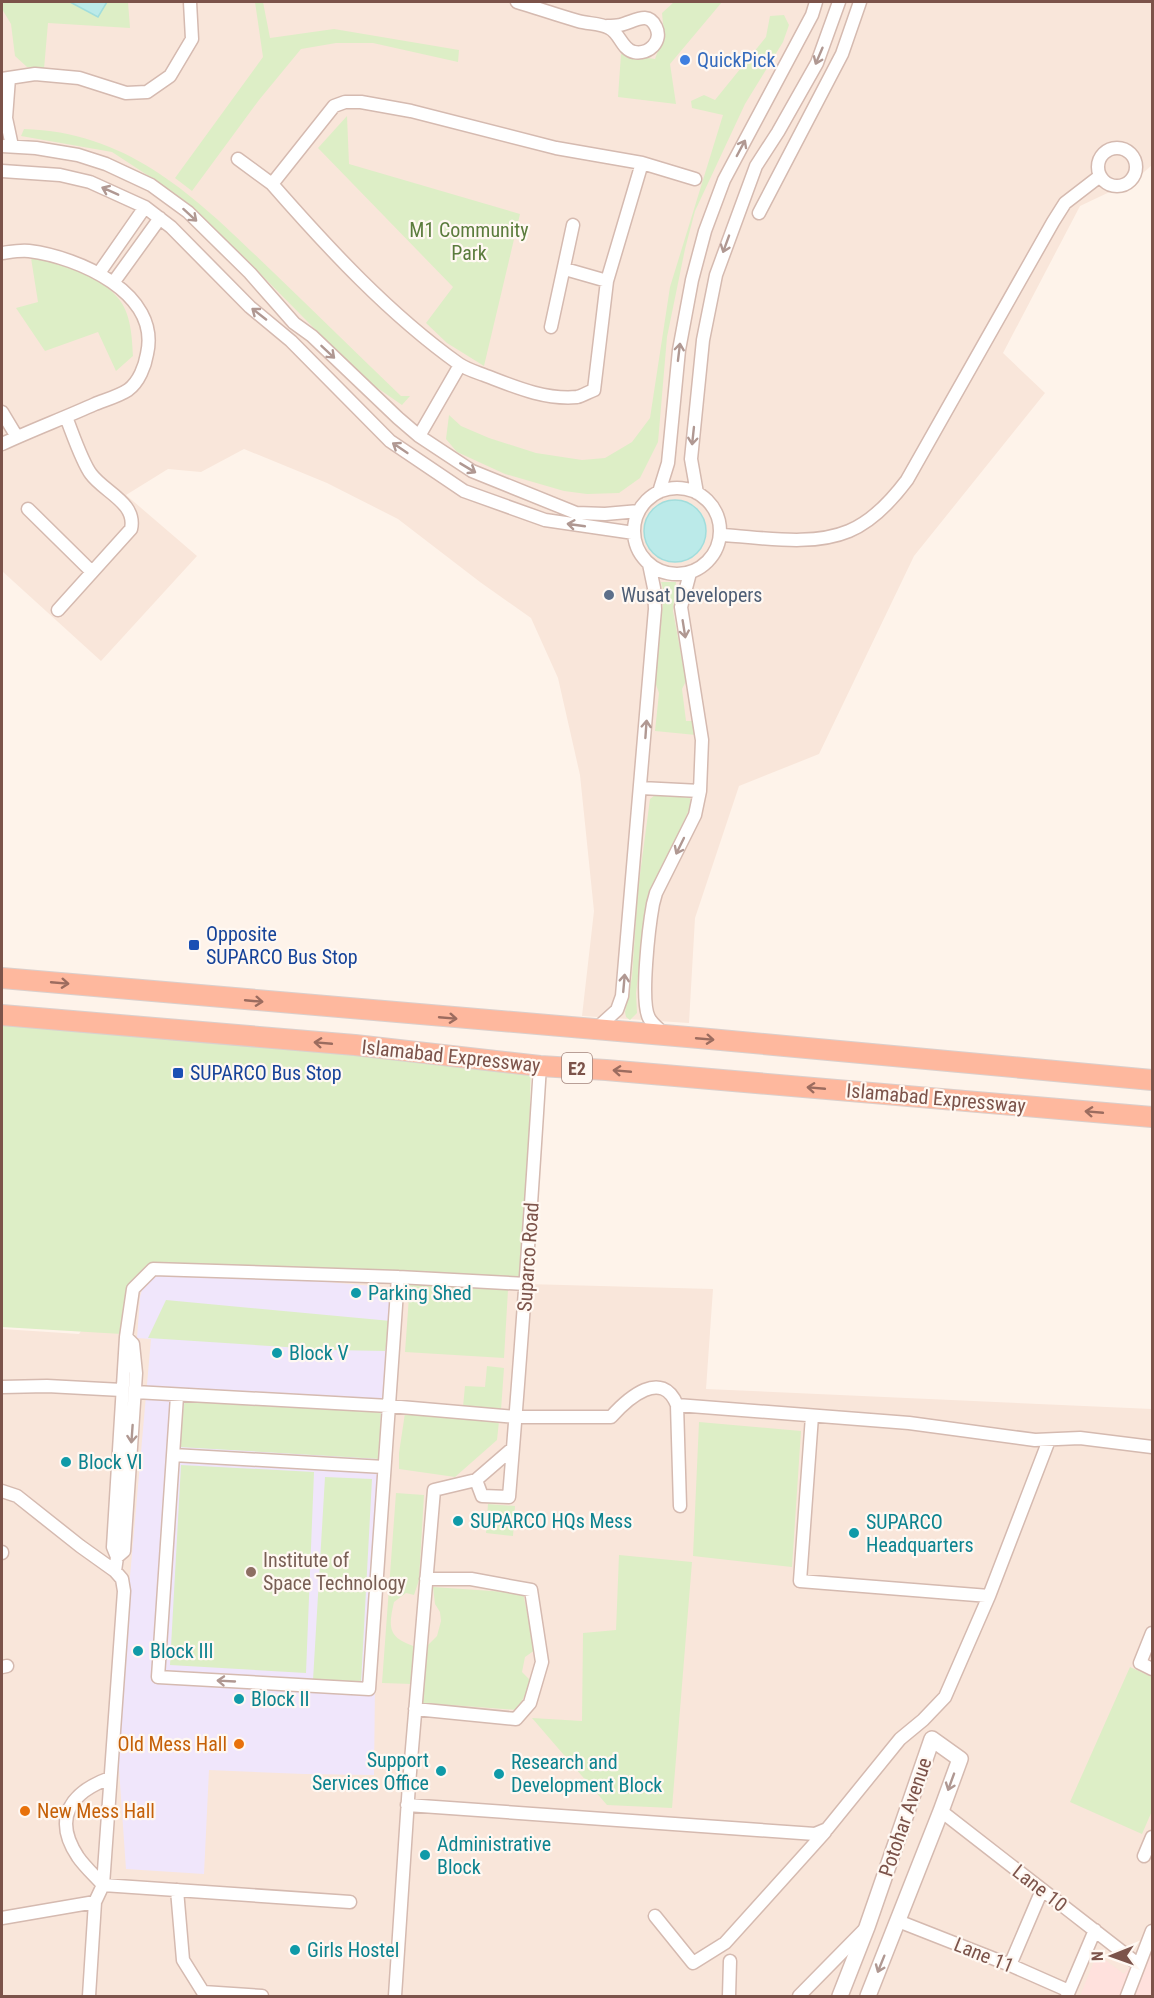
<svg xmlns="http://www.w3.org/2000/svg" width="1154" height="1998" font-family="'Roboto Condensed',sans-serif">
<rect width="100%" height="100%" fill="#fef3ea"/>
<!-- residential -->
<path fill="#f9e6da" d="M2 2H1152V165L1135 180 1080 206 1003 353 1045 393 914 556 819 754 739 786 695 918 689 1023 582 1016 594 911 580 775 558 678 531 618 480 582 398 519 327 483 244 449 201 472 168 469 126 495 197 556 101 661 2 571Z
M132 1263 526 1284 713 1289 706 1389 1152 1409V1996H2V1329L79 1334Z"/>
<!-- commercial -->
<path fill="#ffe1dd" d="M1152 1939V1996H1080L1097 1954 1124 1974Z"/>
<!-- education -->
<path fill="#f0e6fb" d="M162 1274 262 1276 394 1288 375 1684 374 1775 304 1774 209 1770 204 1874 126 1869 118 1755 128 1599 151 1339 137 1338 140 1297 143 1286 150 1278Z"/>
<!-- green -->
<path fill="#ddeec6" d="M2 2H128L130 28 48 23 44 69 27 67 15 56 11 24 2 9Z
M255 2H263L270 38 334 29 459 50 458 62 373 43H336L301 49 259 100 192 191 175 178 263 57Z
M674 2H722L670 64 676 104 618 97 621 54 655 59 664 34 662 13Z
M784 15 789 25 783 42 745 104 695 211 685 249 667 337 658 442 640 478 619 493 587 494 564 491 505 474 457 452 446 439 449 415 461 426 489 438 536 453 582 460 605 458 632 442 650 418 670 287 723 115 692 108 691 101 704 95 715 100 766 37 770 16Z
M347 116 349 164 520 214 484 366 447 343 426 323 453 287 318 148Z
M24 129C133 132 200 202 273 272 316 313 358 355 401 396H410L402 405 363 378 244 257 194 210 161 184 112 152 21 136Z
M31 258C59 259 99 275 118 298 131 313 132 337 133 356L116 371 98 332 45 351 16 308 38 302Z
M661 582H676L673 611 686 681 682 689 686 721H696V735L655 731 659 693 655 682 664 593Z
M655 795 690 796 691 805 671 851 648 894 636 993 637 1013 630 1020 626 1017 625 1012 632 977 638 889 650 799Z
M2 1024 531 1065 526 1284 146 1266 127 1290 122 1334 2 1327Z
M410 1283 508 1290 504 1358 405 1352Z
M166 1300 391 1321 385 1351 332 1350 148 1338Z
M487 1366 504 1368 501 1410 463 1407 465 1386 485 1387Z
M185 1399 381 1412 379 1459 179 1447 180 1429Z
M405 1413 499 1421 497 1440 455 1477 399 1469V1453Z
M699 1422 801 1431 792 1567 693 1556Z
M181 1465 314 1472 306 1673 170 1665Z
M325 1477 372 1479 361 1683 313 1680Z
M396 1493 424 1495 419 1580 414 1595 406 1593 394 1602C388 1628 388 1638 416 1647L412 1684 382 1683Z
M488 1504 515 1506 513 1536 486 1533Z
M619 1555 692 1562 672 1808 607 1805 532 1718 582 1721 583 1633 616 1630Z
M433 1587 523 1593 535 1650 525 1657 522 1672 532 1682 517 1710 423 1703 427 1646 437 1636 441 1621 440 1612 435 1604Z
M1130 1667 1152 1677V1811L1142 1834 1070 1802Z"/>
<!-- water -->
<path fill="#bbeae9" stroke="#a1dddc" stroke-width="1.5" d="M70 2H107L98 17Z
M644 531a31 31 0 1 1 62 0a31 31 0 1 1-62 0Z"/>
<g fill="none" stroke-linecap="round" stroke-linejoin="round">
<defs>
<path id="minor" d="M517 2C537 8 557 15 578 21 588 24 600 23 609 28 620 33 622 50 634 52 649 55 663 41 656 27 648 10 634 22 620 25 616 26 611 26 607 26
M9 78 6 118 12 146
M2 79 35 74 79 78 126 93 147 92 170 76 192 39 190 2
M2 146 36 148 78 155 106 164 151 185 188 212 250 273 294 323 312 336 398 418 419 436 472 471 576 513 605 514 639 511
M1098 167a19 19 0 1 1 38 0a19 19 0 1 1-38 0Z
M238 159 272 184
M642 163 695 179
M2 171 60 175 90 182 145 207 171 227 250 307 291 341 390 441 464 491 545 520 634 533
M759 213 842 54 860 2
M2 253C10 252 20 250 29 251 78 257 161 293 147 354 145 366 139 382 128 390 119 396 105 400 95 404 64 418 32 430 2 444
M565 269 607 281 642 163 556 148 411 111 361 102H345L334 106 272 184C328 248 389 314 459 364 466 369 476 372 484 375 513 386 544 400 577 397 582 396 588 392 594 390L607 281
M99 273 145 207
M113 283 160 218
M551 327 573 225
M2 412 17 437
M419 436 460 365
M634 531a43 43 0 1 1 86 0a43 43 0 1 1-86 0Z
M659 492 668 463 679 350 692 280 705 231 724 180 812 15 816 2
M697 493 691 459 703 340 716 275 756 166 778 132 817 63 839 2
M28 509 92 572
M721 535C761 537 811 547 849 531 873 521 892 500 907 480L1053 222 1065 203 1100 176
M58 610 131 529C137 503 104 492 91 474 82 462 72 432 66 417
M641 788 700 791
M596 1029 617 1010 622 996 655 609 654 588 649 564
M666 1035C660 1030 653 1025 649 1018 640 1001 649 926 653 904L656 893 695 815 700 791 702 740 681 607 690 573
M2 1387 47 1386 122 1390
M135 1392 389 1406 516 1417H611C628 1398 662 1368 677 1405L680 1506
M177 1396 158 1677 369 1689 398 1277
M677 1405 909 1423 1035 1440 1080 1438 1152 1447
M812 1416 800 1581 989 1596 1049 1440
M513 1448 476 1480 482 1496 509 1497C521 1353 531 1210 540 1066
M173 1455 384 1467
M2 1491 17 1496 80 1546 115 1571 122 1579 124 1591 103 1885 95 1902 2 1918
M2 1553V1552
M117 1557 124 1551 136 1373 133 1344 126 1337
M115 1571 117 1557 113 1547 126 1337 133 1289 153 1269 398 1277 526 1284
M1152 1633 1140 1663 1152 1669
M2 1667 7 1666
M415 1709 516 1719 530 1703 542 1662 531 1590 471 1579H426
M110 1778C71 1792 52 1818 78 1857 85 1867 95 1876 103 1885L350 1902
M407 1805 815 1834 827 1829 900 1739 923 1720 945 1697 989 1596
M941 1811 1139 1965
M1144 1856 1152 1837
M177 1890 183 1960 203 1992 262 1996
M655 1916 693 1963 725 1943 825 1832
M898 1921 1010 1965 1069 1991
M1010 1965 1042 1890
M89 1996 95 1902
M395 1996 409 1784 434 1490 476 1480
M729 1996 730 1961
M799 1996 863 1931
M1067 1996 1095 1930
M1127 1996 1152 1931"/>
<path id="tertiary" d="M840 1996 867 1927 932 1739 960 1759 941 1811 868 1996"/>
<path id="trunk" d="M2 978 699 1038 1152 1080
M2 1015 355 1045 540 1066 606 1070 1152 1117"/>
</defs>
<!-- minor casing -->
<use href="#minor" stroke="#d5bab0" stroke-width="15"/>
<!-- tertiary casing -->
<use href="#tertiary" stroke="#d5bab0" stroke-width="18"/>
<!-- trunk casing -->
<use href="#trunk" stroke="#dacfcc" stroke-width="22"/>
<!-- minor -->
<use href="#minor" stroke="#fff" stroke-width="12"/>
<!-- tertiary -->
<use href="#tertiary" stroke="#fff" stroke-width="15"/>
<!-- trunk -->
<use href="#trunk" stroke="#feb89e" stroke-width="20"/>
</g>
<!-- one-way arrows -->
<defs><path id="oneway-shaft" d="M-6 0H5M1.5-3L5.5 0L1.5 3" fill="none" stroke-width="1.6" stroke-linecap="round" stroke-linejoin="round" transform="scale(1.5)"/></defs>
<g stroke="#b09892">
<use href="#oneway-shaft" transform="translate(819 56) rotate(113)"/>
<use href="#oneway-shaft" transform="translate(741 148) rotate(-62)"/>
<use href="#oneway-shaft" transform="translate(110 191) rotate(-156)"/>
<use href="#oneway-shaft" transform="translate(190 215) rotate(42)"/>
<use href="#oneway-shaft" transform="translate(726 244) rotate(110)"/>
<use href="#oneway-shaft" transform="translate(259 314) rotate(-142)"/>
<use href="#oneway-shaft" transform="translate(328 352) rotate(43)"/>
<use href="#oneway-shaft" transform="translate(679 352) rotate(-83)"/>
<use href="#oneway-shaft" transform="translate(693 436) rotate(96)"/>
<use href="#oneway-shaft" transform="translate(400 448) rotate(-146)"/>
<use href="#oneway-shaft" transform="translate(468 468) rotate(31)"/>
<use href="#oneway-shaft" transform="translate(576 525) rotate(-172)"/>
<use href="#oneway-shaft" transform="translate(684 629) rotate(81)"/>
<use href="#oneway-shaft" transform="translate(646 729) rotate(-86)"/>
<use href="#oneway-shaft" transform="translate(680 846) rotate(116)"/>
<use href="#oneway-shaft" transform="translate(624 983) rotate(-85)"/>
<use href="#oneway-shaft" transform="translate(132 1434) rotate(94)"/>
<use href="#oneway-shaft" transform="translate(226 1681) rotate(-177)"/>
<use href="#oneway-shaft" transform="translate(951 1782) rotate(110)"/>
<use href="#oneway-shaft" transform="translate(881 1964) rotate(112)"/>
</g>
<g stroke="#9c6c5f">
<use href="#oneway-shaft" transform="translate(60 983) rotate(5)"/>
<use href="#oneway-shaft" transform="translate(254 1001) rotate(5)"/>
<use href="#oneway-shaft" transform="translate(448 1018) rotate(5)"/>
<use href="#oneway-shaft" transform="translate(705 1039) rotate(5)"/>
<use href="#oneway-shaft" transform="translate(323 1043) rotate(-175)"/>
<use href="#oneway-shaft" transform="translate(622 1071) rotate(-175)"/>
<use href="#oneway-shaft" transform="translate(816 1088) rotate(-175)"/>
<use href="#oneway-shaft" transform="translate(1094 1112) rotate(-175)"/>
</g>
<!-- markers -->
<circle fill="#3f7fe0" stroke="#fff8f2" stroke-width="2" cx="685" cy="60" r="6"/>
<circle fill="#5c6f8a" stroke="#fff8f2" stroke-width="2" cx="609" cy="595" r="6"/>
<g fill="#1a4fb4" stroke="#fff8f2" stroke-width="2">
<rect x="188" y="939" width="12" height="12" rx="3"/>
<rect x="172" y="1067" width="12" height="12" rx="3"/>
</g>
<g fill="#0f9aa8" stroke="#fff8f2" stroke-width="2">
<circle cx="356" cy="1293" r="6"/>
<circle cx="277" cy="1353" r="6"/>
<circle cx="66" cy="1462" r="6"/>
<circle cx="458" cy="1521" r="6"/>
<circle cx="854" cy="1533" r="6"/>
<circle cx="138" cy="1651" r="6"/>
<circle cx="239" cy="1699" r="6"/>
<circle cx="441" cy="1771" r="6"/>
<circle cx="499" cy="1774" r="6"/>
<circle cx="425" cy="1855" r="6"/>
<circle cx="295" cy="1950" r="6"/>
</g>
<circle fill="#8d6e63" stroke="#fff8f2" stroke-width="2" cx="251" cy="1572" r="6"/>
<g fill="#e8710a" stroke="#fff8f2" stroke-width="2">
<circle cx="239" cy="1744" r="6"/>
<circle cx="25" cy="1811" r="6"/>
</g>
<g text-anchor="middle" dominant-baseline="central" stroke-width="4.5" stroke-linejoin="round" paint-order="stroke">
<!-- shield labels -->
<rect fill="#fff8f2" stroke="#a3847c" stroke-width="1.5" x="562" y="1053" width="30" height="30" rx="4.5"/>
<g font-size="18" font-weight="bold" fill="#7c534a">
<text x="577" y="1068">E2</text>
</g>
<!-- shop labels -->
<g font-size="20" fill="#366cbe" stroke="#fff8f2" text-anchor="start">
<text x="697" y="60">QuickPick</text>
</g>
<!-- park labels -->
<g font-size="20" fill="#5b7c3d" stroke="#fff8f2">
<text x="469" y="230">M1 Community<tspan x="469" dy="23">Park</tspan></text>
</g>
<!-- service labels -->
<g font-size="20" fill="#4e5e75" stroke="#fff8f2" text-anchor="start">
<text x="621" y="595">Wusat Developers</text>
</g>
<!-- transit labels -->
<g font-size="20" fill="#164399" stroke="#fff8f2" text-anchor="start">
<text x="206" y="934">Opposite<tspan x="206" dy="23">SUPARCO Bus Stop</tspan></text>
<text x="190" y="1073">SUPARCO Bus Stop</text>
</g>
<!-- street labels -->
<g font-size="20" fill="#7c534a" stroke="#fff8f2">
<text transform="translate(451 1056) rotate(6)">Islamabad Expressway</text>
<text transform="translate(936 1098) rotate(5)">Islamabad Expressway</text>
<text transform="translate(528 1257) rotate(-86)">Suparco Road</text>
<text transform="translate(905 1817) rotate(-71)">Potohar Avenue</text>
<text transform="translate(1040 1888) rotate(38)">Lane 10</text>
<text transform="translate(984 1955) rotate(22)">Lane 11</text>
</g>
<!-- culture labels -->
<g font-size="20" fill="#0d838f" stroke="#fff8f2" text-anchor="start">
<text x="368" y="1293">Parking Shed</text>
<text x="289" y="1353">Block V</text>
<text x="78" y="1462">Block VI</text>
<text x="470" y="1521">SUPARCO HQs Mess</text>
<text x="866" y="1522">SUPARCO<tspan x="866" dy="23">Headquarters</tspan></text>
<text x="150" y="1651">Block III</text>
<text x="251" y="1699">Block II</text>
<text x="429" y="1760" text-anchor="end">Support<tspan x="429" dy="23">Services Office</tspan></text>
<text x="511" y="1762">Research and<tspan x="511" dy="23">Development Block</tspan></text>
<text x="437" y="1844">Administrative<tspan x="437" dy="23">Block</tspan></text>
<text x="307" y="1950">Girls Hostel</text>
</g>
<!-- education labels -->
<g font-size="20" fill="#785e54" stroke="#fff8f2" text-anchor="start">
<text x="263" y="1560">Institute of<tspan x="263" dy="23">Space Technology</tspan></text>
</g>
<!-- food labels -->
<g font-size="20" fill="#c56008" stroke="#fff8f2" text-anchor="end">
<text x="227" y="1744">Old Mess Hall</text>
<text x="37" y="1811" text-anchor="start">New Mess Hall</text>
</g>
</g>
<!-- border -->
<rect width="1154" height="1998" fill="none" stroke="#7c534a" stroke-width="6"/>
<!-- north arrow -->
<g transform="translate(1112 1956) rotate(269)" stroke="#fff8f2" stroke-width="4.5" paint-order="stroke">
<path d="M0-4.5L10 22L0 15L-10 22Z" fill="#7c534a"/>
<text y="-9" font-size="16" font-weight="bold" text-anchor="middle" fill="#7c534a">N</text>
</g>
</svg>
